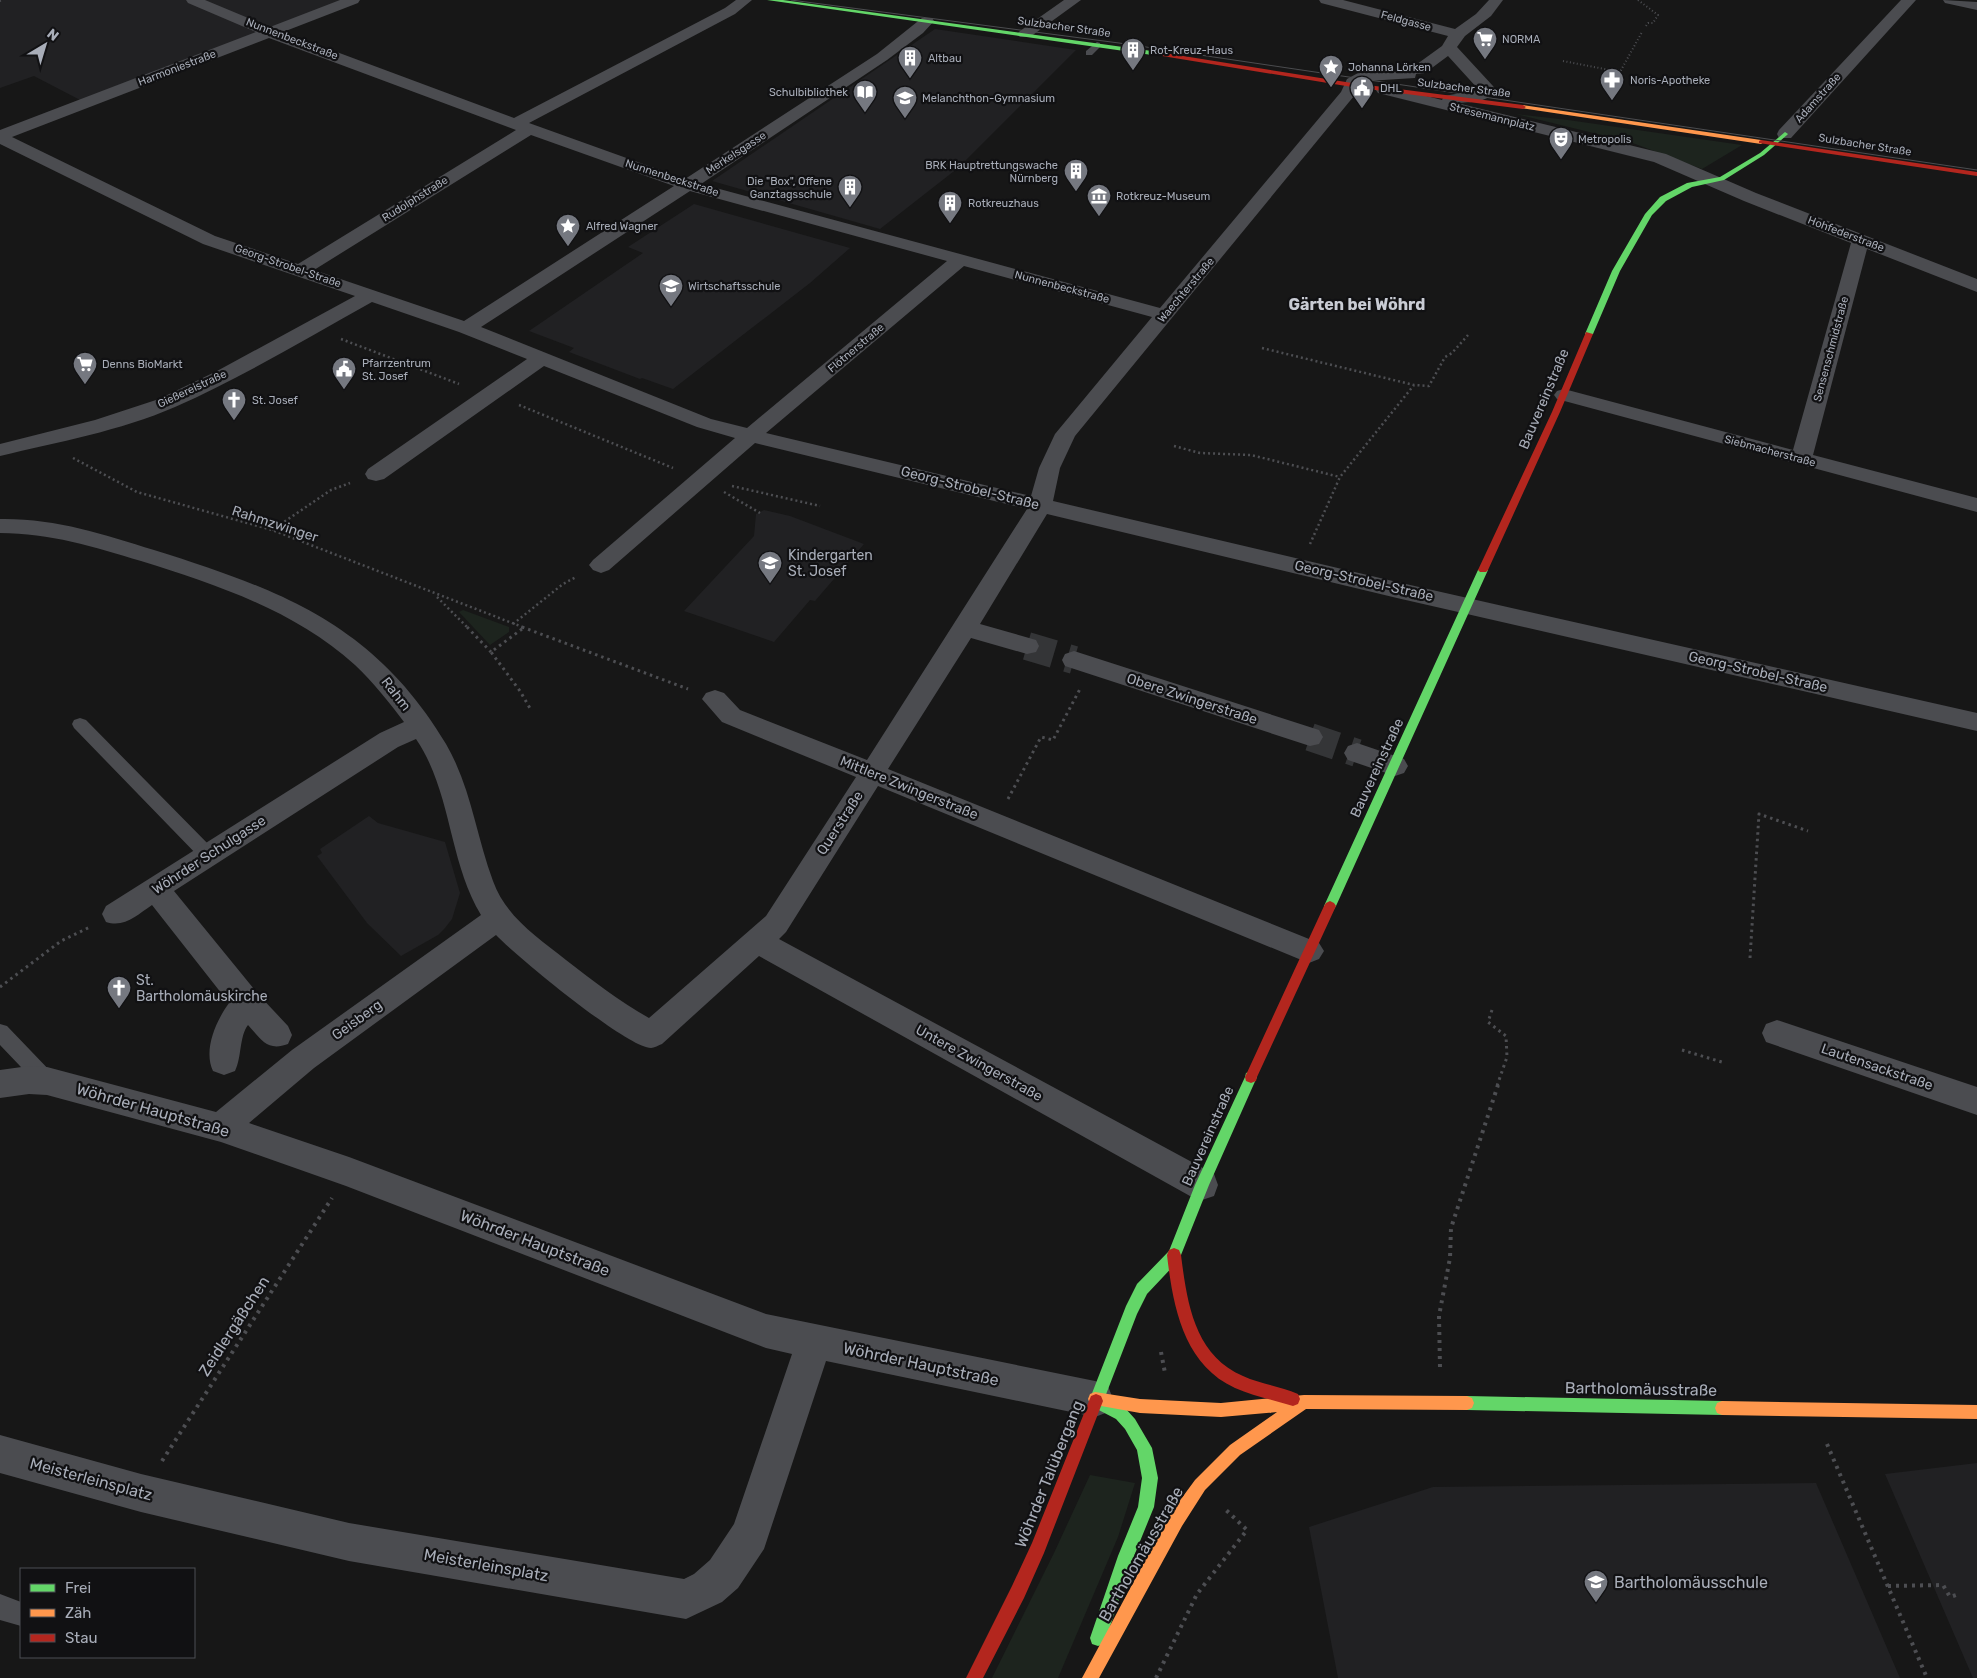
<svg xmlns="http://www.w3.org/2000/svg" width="1977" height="1678" font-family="Rubik,sans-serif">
<rect width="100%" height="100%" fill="#171717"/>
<!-- built -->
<path fill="#212123" d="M0 0H344L82 101 34 76 0 88Z
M935 29 1076 50 958 168 880 229 712 181Z
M694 204 850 248 810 283 673 389 642 378 640 379 569 352 574 348 529 331 643 253 628 247Z
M764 510 790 516 864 544 815 601 810 600 774 642 684 611 754 536 756 514Z
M369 816 378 823 445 842 460 893 452 919 445 928 438 935 401 956 367 923 317 856 322 853 320 849Z
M1977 1463V1678H1973L1885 1474Z
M1816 1483 1900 1678H1338L1309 1527 1433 1487Z"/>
<!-- green -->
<path fill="#1d241e" d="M1516 114 1568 120 1742 145 1702 169 1630 142Z
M463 610 509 627V632L490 645 459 612Z
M1090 1475 1135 1483 1118 1537 1058 1678H992L1054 1553Z"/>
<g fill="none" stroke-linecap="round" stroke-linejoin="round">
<!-- street-tunnel -->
<path stroke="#343537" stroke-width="28" stroke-dasharray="28 14" stroke-linecap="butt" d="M1027 646 1074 660
M1310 737 1357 753"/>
<!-- path-far3 -->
<path stroke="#4d4e52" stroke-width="2" stroke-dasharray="1 2.5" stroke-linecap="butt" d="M1638 0 1658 15 1653 23H1648L1646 26
M0 1 3 0
M1563 61 1620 72 1642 32"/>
<!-- path-far2 -->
<path stroke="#4d4e52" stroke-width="2.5" stroke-dasharray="2 3" stroke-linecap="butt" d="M341 339 459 384
M1262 348 1414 385
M519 405 673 468
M1174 446 1200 453 1251 455 1340 477
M73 458 137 492 272 530 525 628
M732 486 820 506
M724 492 760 513
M272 530 331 490 350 483
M1310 544 1340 477 1414 385 1429 386 1445 357 1452 353 1468 335
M437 597 468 628
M513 624 563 584 576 577"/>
<!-- path-far1 -->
<path stroke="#4d4e52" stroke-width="3" stroke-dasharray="2.5 4" stroke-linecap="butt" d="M467 627 491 652
M522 627 688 689
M522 629 491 652 520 691 531 710
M1008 799 1041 737 1053 740 1080 689
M1750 958 1759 814 1808 831
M0 987 61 941 90 927
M1492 1010 1488 1022 1506 1036 1507 1057 1497 1086
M1682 1050 1725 1063"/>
<!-- path -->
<path stroke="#4d4e52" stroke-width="4" stroke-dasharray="3 5" stroke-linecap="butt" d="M1161 1352 1165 1373
M1440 1367 1439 1316 1450 1258 1451 1228 1498 1085
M1827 1444 1927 1678
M162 1461 332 1198
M1888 1586 1943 1585 1950 1597 1956 1595
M1156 1678 1197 1594 1247 1530 1226 1510"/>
<!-- lane -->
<path fill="#4b4c50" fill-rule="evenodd" d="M1097 42 1100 43V47L1092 55H1086V51Z
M80 718 86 720 214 850 217 855 214 860 208 862 202 860 74 728 72 724 74 720Z
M0 1024 7 1026 54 1075 57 1081 54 1087 47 1090 40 1087 0 1045Z
M0 1594 21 1602V1626L0 1620Z"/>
<!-- street -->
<path fill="#4b4c50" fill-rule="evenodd" d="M186 0H205L270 27 340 0H360L358 3 283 32 514 118 725 8 736 0H752L735 14 529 123 685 179 877 54 922 18H932L934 21 923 33 887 60 701 184 1160 308 1341 92 1347 79 1358 73 1412 71 1413 67 1442 46 1448 36 1321 3 1319 0H1343L1455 29 1476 14 1489 0H1503L1491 16 1465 36 1457 47 1493 86 1495 89C1491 103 1469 102 1457 103L1666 154 1756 193 1977 279V292L1867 249 1813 455 1977 498V512L1557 399 1554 395 1557 391 1564 389 1793 450 1851 243 1744 201 1654 162 1378 93 1376 90 1378 87 1384 85 1442 100 1444 96 1479 90 1448 56 1425 73 1416 74 1415 78 1367 81 1360 85 1354 96 1075 436 1060 468 1053 501 1397 582 1977 713V731L1397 598 1047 514 980 624 1036 640 1039 646 1036 652 1027 654 971 638 888 769 1319 943 1324 951 1319 959 1309 963 1299 959 878 786 786 932 779 939 1214 1174 1218 1185 1214 1196 1202 1200 1190 1196 759 956 662 1044C659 1045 654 1048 651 1048 627 1048 515 955 496 935L314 1068 249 1123 349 1157 766 1314 1095 1381 1108 1386 1113 1399 1108 1412 1095 1417 826 1361 764 1549 738 1588 722 1602 686 1619 349 1561 141 1512 0 1473V1435L141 1474 349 1523 684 1579 694 1574 710 1560 734 1524 792 1354 766 1348 346 1186 221 1142 47 1095 29 1094 0 1098V1070L29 1066 47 1067 216 1112 292 1050 481 915C448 860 452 792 416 739L398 747 174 891 258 994 288 1026 292 1035 288 1044C267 1052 261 1039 248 1025 239 1037 242 1057 235 1071L224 1075 213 1071C203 1050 216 1021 229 1003L152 905C137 915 125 928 106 922L102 914 106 906 380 733 404 722C389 702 373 682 355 665 294 610 217 585 141 561 94 547 50 533 0 533V519C54 518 103 534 154 550 281 590 374 624 446 744 471 787 476 835 493 881 506 917 537 937 566 960 593 981 619 1001 649 1018L766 916 856 777 722 722 702 699 706 693 715 690 724 693 740 710 867 760 1027 509 755 443 609 570 601 573 593 570 589 565 593 560 735 438 697 427 544 366 384 479 376 481 368 479 365 474 368 469 527 359 459 332 372 302C307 338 243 377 175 407 120 431 58 442 0 456V444L95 420 159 399 217 371 355 296 203 244 0 144V130L256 32 188 3ZM269 38 516 130 298 264 215 236 12 137ZM531 135 674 186 464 321 314 270ZM690 191 947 261 747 428 711 419 481 327ZM964 266 1152 317 1055 434 1039 468 1031 496 766 433Z
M1064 0H1081L1030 37H1020L1017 34 1020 31Z
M1901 0H1916L1791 138H1779L1777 134 1779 130Z
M1943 0 1977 2V10L1945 3Z
M1074 651 1319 730 1323 737 1319 744 1310 746 1065 666 1062 660 1065 654Z
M1357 743 1404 759 1408 766 1404 773 1395 776 1348 760 1344 753 1348 746Z
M1777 1020 1977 1087V1115L1766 1042 1762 1033 1766 1024Z"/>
<!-- fast -->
<path fill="#63d668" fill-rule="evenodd" d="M767 0H783L1152 51 1155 53 1152 55Z
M1785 132 1788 134 1787 135 1764 155 1724 180 1692 187 1666 201 1652 215 1620 271 1593 334 1586 336 1585 334 1612 271 1645 214 1660 197 1687 183 1720 177 1760 153Z
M1483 567 1488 570 1336 906 1334 909H1326L1324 906 1478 570Z
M1251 1071 1256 1073 1257 1077 1209 1185 1179 1260 1147 1294 1137 1314 1105 1397 1126 1409 1135 1419 1152 1448 1158 1478 1154 1507 1134 1556 1106 1638 1104 1644 1098 1646 1092 1644 1090 1638 1118 1556 1138 1507 1142 1478 1137 1450 1125 1429 1116 1419 1091 1406 1089 1401 1126 1306 1137 1284 1169 1251 1195 1185 1245 1077 1246 1073Z
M1467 1396 1722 1401 1727 1403 1729 1408 1727 1413 1722 1415 1467 1410 1462 1408 1460 1403 1462 1398Z"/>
<!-- slow -->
<path fill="#ff974d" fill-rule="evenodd" d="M1523 105 1761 140 1764 142 1761 144 1521 108V106Z
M1095 1392 1140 1399 1221 1403 1304 1395 1467 1396 1472 1398 1474 1403 1472 1408 1467 1410 1306 1409 1240 1455 1205 1490 1182 1526 1099 1678H1082L1170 1514 1195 1480 1230 1445 1277 1412 1221 1417 1140 1413 1090 1404 1088 1399 1090 1394Z
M1722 1401 1977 1405V1419L1722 1415 1717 1413 1715 1408 1717 1403Z"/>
<!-- jam -->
<path fill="#b3261e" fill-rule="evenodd" d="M1152 51 1352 83 1523 105 1526 107 1523 109 1352 87 1150 54 1149 53Z
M1761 140 1977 172V176L1759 143V141Z
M1586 332 1593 334 1560 412 1488 570 1486 572H1480L1478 570 1552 412Z
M1330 901 1334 903 1336 906 1257 1077 1256 1081 1251 1083 1246 1081 1245 1077 1324 906 1326 903Z
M1174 1248 1179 1250 1181 1255C1187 1302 1194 1355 1243 1376 1260 1384 1280 1386 1298 1394L1300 1399 1298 1404 1293 1406C1274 1400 1253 1396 1235 1388 1183 1364 1173 1306 1167 1255L1169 1250Z
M1096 1394 1101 1396 1103 1401 1044 1553 1024 1598 983 1678H966L1012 1586 1032 1543 1091 1396Z"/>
<!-- tram -->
<path stroke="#4b4c4f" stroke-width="1" d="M791 0 1119 43 1977 170"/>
</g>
<!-- icons -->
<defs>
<symbol id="supermarket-pin" viewBox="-11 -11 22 30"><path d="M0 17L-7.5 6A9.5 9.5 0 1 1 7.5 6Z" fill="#757880" stroke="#111113"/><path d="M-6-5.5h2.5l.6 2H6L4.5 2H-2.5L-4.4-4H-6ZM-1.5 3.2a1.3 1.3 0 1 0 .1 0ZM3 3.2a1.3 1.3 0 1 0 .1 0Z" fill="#fff"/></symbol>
<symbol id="building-pin" viewBox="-11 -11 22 30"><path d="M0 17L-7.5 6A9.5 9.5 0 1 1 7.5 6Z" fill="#757880" stroke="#111113"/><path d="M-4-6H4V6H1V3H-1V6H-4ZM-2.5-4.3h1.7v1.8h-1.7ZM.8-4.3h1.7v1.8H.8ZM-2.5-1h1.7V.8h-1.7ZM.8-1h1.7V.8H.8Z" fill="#fff"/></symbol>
<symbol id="sight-pin" viewBox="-11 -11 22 30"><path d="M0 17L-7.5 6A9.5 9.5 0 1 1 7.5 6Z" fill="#757880" stroke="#111113"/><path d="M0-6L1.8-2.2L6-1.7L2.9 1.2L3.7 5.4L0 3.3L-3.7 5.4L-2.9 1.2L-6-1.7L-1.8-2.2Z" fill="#fff"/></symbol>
<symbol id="pharmacy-pin" viewBox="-11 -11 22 30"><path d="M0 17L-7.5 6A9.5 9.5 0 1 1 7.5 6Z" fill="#757880" stroke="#111113"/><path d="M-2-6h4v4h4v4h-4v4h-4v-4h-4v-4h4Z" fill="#fff"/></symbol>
<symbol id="civic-pin" viewBox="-11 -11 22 30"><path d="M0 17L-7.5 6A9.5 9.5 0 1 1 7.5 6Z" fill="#757880" stroke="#111113"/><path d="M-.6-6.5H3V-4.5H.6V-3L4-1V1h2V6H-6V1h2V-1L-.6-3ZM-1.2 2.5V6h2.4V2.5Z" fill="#fff"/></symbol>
<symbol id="library-pin" viewBox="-11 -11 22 30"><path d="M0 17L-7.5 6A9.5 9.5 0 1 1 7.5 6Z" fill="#757880" stroke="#111113"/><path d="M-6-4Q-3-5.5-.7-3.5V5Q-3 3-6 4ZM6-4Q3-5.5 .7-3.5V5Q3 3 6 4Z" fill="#fff"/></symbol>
<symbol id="school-pin" viewBox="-11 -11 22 30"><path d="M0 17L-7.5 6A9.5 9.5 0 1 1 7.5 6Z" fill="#757880" stroke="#111113"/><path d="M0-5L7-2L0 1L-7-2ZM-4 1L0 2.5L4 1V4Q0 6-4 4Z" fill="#fff"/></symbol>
<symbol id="theatre-pin" viewBox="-11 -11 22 30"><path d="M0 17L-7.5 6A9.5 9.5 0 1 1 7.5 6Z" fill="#757880" stroke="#111113"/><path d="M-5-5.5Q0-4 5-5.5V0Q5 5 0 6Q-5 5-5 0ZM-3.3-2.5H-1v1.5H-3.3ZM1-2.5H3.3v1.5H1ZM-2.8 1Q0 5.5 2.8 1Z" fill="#fff"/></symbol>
<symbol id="museum-pin" viewBox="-11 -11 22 30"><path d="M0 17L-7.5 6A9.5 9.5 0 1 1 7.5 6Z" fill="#757880" stroke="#111113"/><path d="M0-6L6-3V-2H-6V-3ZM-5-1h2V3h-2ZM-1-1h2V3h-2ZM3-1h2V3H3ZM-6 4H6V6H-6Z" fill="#fff"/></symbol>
<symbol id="church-pin" viewBox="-11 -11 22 30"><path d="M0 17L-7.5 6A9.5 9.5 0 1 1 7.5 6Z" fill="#757880" stroke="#111113"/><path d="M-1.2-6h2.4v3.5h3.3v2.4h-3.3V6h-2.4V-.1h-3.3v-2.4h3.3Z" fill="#fff"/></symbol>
</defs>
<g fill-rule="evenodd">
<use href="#supermarket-pin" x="1471" y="25" width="28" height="38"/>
<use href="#building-pin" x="1119" y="36" width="28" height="38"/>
<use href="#building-pin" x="896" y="44" width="28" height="38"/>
<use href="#sight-pin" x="1317" y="53" width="28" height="38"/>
<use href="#pharmacy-pin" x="1598" y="66" width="28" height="38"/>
<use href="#civic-pin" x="1348" y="74" width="28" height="38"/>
<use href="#library-pin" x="851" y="78" width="28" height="38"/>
<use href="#school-pin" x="891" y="84" width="28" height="38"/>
<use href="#theatre-pin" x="1547" y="125" width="28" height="38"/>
<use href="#building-pin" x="1062" y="157" width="28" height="38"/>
<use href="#building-pin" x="836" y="173" width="28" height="38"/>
<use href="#museum-pin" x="1085" y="182" width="28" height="38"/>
<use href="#building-pin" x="936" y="189" width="28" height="38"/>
<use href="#sight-pin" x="554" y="212" width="28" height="38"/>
<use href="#school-pin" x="657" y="272" width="28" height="38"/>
<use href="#supermarket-pin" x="71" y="350" width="28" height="38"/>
<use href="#civic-pin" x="330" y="355" width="28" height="38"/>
<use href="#church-pin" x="220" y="386" width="28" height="38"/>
<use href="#school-pin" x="756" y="549" width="28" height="38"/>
<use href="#church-pin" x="105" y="974" width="28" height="38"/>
<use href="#school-pin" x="1582" y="1568" width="28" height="38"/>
</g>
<g text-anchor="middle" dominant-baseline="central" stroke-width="4.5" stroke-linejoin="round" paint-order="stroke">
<!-- far-street labels -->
<g font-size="11" fill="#a8adb8" stroke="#111113">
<text transform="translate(1406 21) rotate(15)">Feldgasse</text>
<text transform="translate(1064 27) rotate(8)">Sulzbacher Straße</text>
<text transform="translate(292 39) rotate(21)">Nunnenbeckstraße</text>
<text transform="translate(177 68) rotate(-21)">Harmoniestraße</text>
<text transform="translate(1464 88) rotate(7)">Sulzbacher Straße</text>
<text transform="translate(1818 98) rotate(-48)">Adamstraße</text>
<text transform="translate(1492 117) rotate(14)">Stresemannplatz</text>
<text transform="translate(1865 145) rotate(9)">Sulzbacher Straße</text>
<text transform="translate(736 153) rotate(-33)">Merkelsgasse</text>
<text transform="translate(672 178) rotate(18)">Nunnenbeckstraße</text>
<text transform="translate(415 199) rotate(-32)">Rudolphstraße</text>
<text transform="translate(1846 234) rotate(21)">Hohfederstraße</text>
<text transform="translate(288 266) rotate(19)">Georg-Strobel-Straße</text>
<text transform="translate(1062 287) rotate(15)">Nunnenbeckstraße</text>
<text transform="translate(1186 290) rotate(-50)">Waechterstraße</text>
<text transform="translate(856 348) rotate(-40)">Flötnerstraße</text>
<text transform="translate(1831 349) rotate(-75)">Sensenschmidstraße</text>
<text transform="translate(192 389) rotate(-25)">Gießereistraße</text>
<text transform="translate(1770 451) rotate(15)">Siebmacherstraße</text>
</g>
<!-- far-poi labels -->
<g font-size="11" fill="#a8adb8" stroke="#111113" text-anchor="start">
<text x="1502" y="39">NORMA</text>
<text x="1150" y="50">Rot-Kreuz-Haus</text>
<text x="928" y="58">Altbau</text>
<text x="1348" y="67">Johanna Lörken</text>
<text x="1630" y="80">Noris-Apotheke</text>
<text x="1380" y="88">DHL</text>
<text x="848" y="92" text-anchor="end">Schulbibliothek</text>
<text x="922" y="98">Melanchthon-Gymnasium</text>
<text x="1578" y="139">Metropolis</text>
<text x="1058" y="165" text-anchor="end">BRK Hauptrettungswache<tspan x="1058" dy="13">Nürnberg</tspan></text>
<text x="832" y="181" text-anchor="end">Die "Box", Offene<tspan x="832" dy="13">Ganztagsschule</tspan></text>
<text x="1116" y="196">Rotkreuz-Museum</text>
<text x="968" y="203">Rotkreuzhaus</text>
<text x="586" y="226">Alfred Wagner</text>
<text x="688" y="286">Wirtschaftsschule</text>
<text x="362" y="363">Pfarrzentrum<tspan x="362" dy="13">St. Josef</tspan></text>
<text x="102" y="364">Denns BioMarkt</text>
<text x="252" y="400">St. Josef</text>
</g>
<!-- street labels -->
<g font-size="14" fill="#a8adb8" stroke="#111113">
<text transform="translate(1544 399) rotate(-67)">Bauvereinstraße</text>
<text transform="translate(970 488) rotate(14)">Georg-Strobel-Straße</text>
<text transform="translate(275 524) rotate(18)">Rahmzwinger</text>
<text transform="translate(1364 581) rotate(13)">Georg-Strobel-Straße</text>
<text transform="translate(1758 672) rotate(13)">Georg-Strobel-Straße</text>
<text transform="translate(396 694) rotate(52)">Rahm</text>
<text transform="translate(1192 699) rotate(18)">Obere Zwingerstraße</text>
<text transform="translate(1377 768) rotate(-65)">Bauvereinstraße</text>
<text transform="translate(909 788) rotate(22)">Mittlere Zwingerstraße</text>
<text transform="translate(840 823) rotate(-57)">Querstraße</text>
<text transform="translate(209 855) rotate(-33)">Wöhrder Schulgasse</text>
<text transform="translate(357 1020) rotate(-36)">Geisberg</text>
<text transform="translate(979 1063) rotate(29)">Untere Zwingerstraße</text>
<text transform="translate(1877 1067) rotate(19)">Lautensackstraße</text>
<text transform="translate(1208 1136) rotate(-66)">Bauvereinstraße</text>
</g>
<!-- poi labels -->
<g font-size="14" fill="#a8adb8" stroke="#111113" text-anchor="start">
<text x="788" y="555">Kindergarten<tspan x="788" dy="16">St. Josef</tspan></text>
<text x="136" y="980">St.<tspan x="136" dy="16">Bartholomäuskirche</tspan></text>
</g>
<!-- far-district labels -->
<g font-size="16" font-weight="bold" fill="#c9ccd4" stroke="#111113">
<text x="1357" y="304">Gärten bei Wöhrd</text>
</g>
<!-- near-street labels -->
<g font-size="16" fill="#a8adb8" stroke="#111113">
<text transform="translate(153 1110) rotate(16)">Wöhrder Hauptstraße</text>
<text transform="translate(535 1243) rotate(21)">Wöhrder Hauptstraße</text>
<text transform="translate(234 1326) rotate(-57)">Zeidlergäßchen</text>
<text transform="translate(921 1364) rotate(12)">Wöhrder Hauptstraße</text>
<text transform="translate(1641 1389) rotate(1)">Bartholomäusstraße</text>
<text transform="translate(1049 1474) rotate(-68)">Wöhrder Talübergang</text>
<text transform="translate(91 1479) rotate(15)">Meisterleinsplatz</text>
<text transform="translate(1141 1554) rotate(-60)">Bartholomäusstraße</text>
<text transform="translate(486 1565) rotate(10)">Meisterleinsplatz</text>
</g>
<!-- near-poi labels -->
<g font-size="16" fill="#a8adb8" stroke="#111113" text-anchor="start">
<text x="1614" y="1582">Bartholomäusschule</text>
</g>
</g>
<!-- legend -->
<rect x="20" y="1568" width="175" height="90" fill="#111113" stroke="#4d4f55"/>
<rect x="30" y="1584" width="25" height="8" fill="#63d668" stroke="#4d4f55"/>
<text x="65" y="1593" font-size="15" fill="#a8adb8">Frei</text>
<rect x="30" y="1609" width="25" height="8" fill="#ff974d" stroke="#4d4f55"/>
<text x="65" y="1618" font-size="15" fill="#a8adb8">Zäh</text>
<rect x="30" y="1634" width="25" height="8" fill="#b3261e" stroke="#4d4f55"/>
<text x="65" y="1643" font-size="15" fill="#a8adb8">Stau</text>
<!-- north arrow -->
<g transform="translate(45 45) rotate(38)" stroke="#111113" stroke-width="4" paint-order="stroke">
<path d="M0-4L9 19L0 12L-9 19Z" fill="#a8adb8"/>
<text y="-8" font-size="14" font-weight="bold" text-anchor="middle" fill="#a8adb8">N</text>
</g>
</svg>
